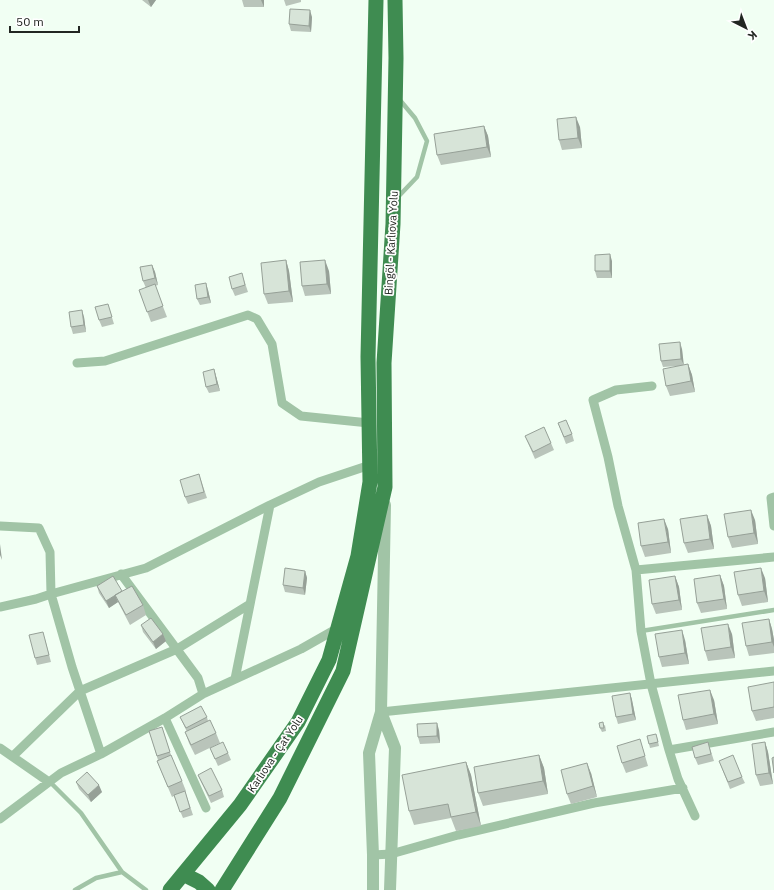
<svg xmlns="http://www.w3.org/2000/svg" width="774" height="890" font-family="'IBM Plex Sans',sans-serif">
<rect width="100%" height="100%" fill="#f1fff3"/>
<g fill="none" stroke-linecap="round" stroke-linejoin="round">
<!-- service -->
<path stroke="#a1c4a6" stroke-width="4.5" d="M397 198 417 177 427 141 415 118 399 99
M641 631 774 610
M50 782 81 813 122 872
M75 890 96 878 122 872 146 890"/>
<!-- minor -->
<path stroke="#a1c4a6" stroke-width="9" d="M77 363 105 361 248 315 257 319 272 344 282 403 301 416 369 423
M652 386 616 390 593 400 608 457 618 506 636 570 641 631 651 684 669 750 678 779 695 816
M774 497 771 498 774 526
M0 526 39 528 50 552 51 594 72 667 101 754 165 718 203 694 301 649 338 628
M636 570 774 557
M121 574 198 678 203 694
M0 607 36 599 51 594 146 568 270 505 319 482 370 465
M235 679 270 505
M381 712 774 671
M165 718 206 808
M0 748 49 782
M669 750 774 732
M13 756 80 691 177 649 250 604
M0 819 61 773 101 754
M373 855 391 854 458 835 594 803 683 788"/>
<!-- tertiary -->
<path stroke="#a1c4a6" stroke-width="12" d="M381 712 395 748 390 890
M373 890V855L369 753 381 712 385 505"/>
<!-- trunk -->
<path stroke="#3f8c51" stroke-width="15" d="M183 874 199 882 208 890
M170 890 240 805 298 722 329 660 358 556 370 482 368 357 376 0
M222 890 280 798 343 671 385 487 384 363 393 224 396 58 395 0"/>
</g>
<!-- wall -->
<path fill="#b9c4ba" d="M142 0H156L151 7Z
M242 0H264V7H244Z
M284 0H301V2L286 6Z
M312 17 311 32 291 31 289 24Z
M484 126 488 136 491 157 441 165 437 155Z
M580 127 582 148 562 150 559 140Z
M286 260 289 271 293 302 268 304 264 294Z
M612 261V278H597L595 271Z
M152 265 155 272 158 285 155 286 167 317 151 322 139 290 146 288 143 281Z
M329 271 331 294 305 296 302 286Z
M244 280 248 292 235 296 232 289Z
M208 290 211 303 200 305 197 299Z
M110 311 114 324 102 327 99 320Z
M84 317 86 332 73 334 71 327Z
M682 349 683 365 688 364 692 375 695 392 670 396 666 386 678 366 663 367 661 361Z
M214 369 216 376 220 391 209 393 206 387Z
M558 423 572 434 574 441 566 444Z
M525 436 551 443 554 450 535 459Z
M199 474 207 498 188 504 185 497Z
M707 515 711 526 714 549 688 553 684 543Z
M755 520 758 544 732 548 728 537Z
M668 529 671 553 645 557 641 546Z
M305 571 307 578 305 595 285 592 283 585Z
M720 575 724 586 727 609 701 613 697 603Z
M675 576 679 587 682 610 656 614 652 604Z
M765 578 768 602 742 606 738 595Z
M97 586 122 591 143 605 146 615 130 625 118 602 109 608 99 593Z
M769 619 772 629 774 640V653L749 656 746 646Z
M141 625 163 634 166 641 156 649 143 632Z
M732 634 735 658 708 661 705 651Z
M45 639 51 662 37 665 35 658Z
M685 640 689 664 662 667 659 657Z
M774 682V718L756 721 752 711Z
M630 693 632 700 636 720 618 724 616 717Z
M714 700 718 724 686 730 683 720Z
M180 717H207L208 721 216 733 220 743 195 755 189 743 185 732H187Z
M605 725 606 731 602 732 600 728Z
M162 727 171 755 182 781 186 791H185L193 815 183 818 174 796 172 797 161 771 157 761 158 760 149 731Z
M439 730 440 743 420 744 418 737Z
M657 737 659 746 650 748 649 744Z
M708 742 714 761 698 765 695 758Z
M765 742 768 752 773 784 760 786 756 775Z
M210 748 228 753 231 760 218 766Z
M643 749 648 766 626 773 622 763Z
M539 755 544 768 548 794 483 806 478 793Z
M719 761 742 777 745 783 730 789Z
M466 762 471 775 481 826 456 831 451 818 414 825 409 811Z
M591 773 597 797 571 804 567 794Z
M198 775 222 790 224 797 211 803 201 782Z
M76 782 102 792 91 802 79 789Z"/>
<!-- shaded-wall -->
<path fill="#96a097" d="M148 0H156L151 7Z
M261 0H264V7Z
M310 10 312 17 311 32 309 26Z
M576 117 580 127 582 148 578 138Z
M484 126 488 136 491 157 487 147Z
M610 254 612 261V278L610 271Z
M286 260 289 271 293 302 289 291Z
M325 260 329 271 331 294 327 284Z
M152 265 155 272 158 285 155 278Z
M206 283 208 290 211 303 208 297Z
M82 310 84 317 86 332 84 325Z
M680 342 682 349 684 366 681 359Z
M688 364 692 375 695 392 691 381Z
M214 369 216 376 220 391 217 384Z
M751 510 755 520 758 544 754 533Z
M707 515 711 526 714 549 710 539Z
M664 519 668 529 671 553 668 542Z
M0 544 2 560 0 555Z
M761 568 765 578 768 602 764 591Z
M305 571 307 578 305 595 303 588Z
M720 575 724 586 727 609 724 599Z
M675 576 679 587 682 610 679 600Z
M115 595 118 602 109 608 106 601Z
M769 619 772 629 774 640V647L772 642Z
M728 624 732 634 735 658 731 647Z
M682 630 685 640 689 664 685 653Z
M163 634 166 641 156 649 153 642Z
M710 690 714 700 718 724 714 714Z
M630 693 632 700 636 720 633 714Z
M437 723 439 730 440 743 437 736Z
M765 742 768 752 773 784 769 773Z
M539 755 544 768 548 794 543 781Z
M466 762 471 775 481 826 476 812Z
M587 763 591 773 597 797 593 786Z
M99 785 102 792 91 802 88 795Z"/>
<!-- building -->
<path fill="#d7e4d8" stroke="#96a097" d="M290 9 310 10 309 26 289 24Z
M576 117 578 138 559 140 557 119Z
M484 126 487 147 437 155 434 134Z
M610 254V271H595V255Z
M286 260 289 291 264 294 261 263Z
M325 260 327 284 302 286 300 262Z
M152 265 155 278 143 281 140 267Z
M242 273 245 285 232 289 229 277Z
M206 283 208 297 197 299 195 285Z
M155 284 163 306 147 312 139 290Z
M108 304 112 317 99 320 95 307Z
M82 310 84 325 71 327 69 312Z
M680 342 681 359 661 361 659 344Z
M688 364 691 381 666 386 663 369Z
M214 369 217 384 206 387 203 372Z
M566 420 572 434 564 437 558 423Z
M544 427 551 443 533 452 525 436Z
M199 474 204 492 185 497 180 480Z
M751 510 754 533 728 537 724 514Z
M707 515 710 539 684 543 680 519Z
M664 519 668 542 641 546 638 523Z
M285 568 305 571 303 588 283 585Z
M761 568 764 591 738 595 734 572Z
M720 575 724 599 697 603 694 579Z
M113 576 122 591 106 601 97 586Z
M675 576 679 600 652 604 649 580Z
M132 586 143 605 126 615 115 595Z
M151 618 163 634 153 642 141 625Z
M769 619 772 642 746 646 742 623Z
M728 624 731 647 705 651 701 628Z
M682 630 685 653 659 657 655 634Z
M43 632 49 655 35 658 29 635Z
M774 682V707L752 711 748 687Z
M710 690 714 714 683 720 678 695Z
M630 693 633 714 616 717 612 696Z
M201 706 207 717 186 728 180 717Z
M210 720 216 733 191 745 185 732Z
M603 722 604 728H600L599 723Z
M437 723V736L418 737 417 724Z
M162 727 170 752 157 756 149 731Z
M656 734 658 742 649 744 647 736Z
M640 739 645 756 622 763 617 746Z
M223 742 228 753 215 759 210 748Z
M708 742 711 754 695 758 692 747Z
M765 742 769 773 756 775 752 744Z
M171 755 182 781 168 787 157 761Z
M539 755 543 781 478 793 474 767Z
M733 755 742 777 728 782 719 761Z
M774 757V773L772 758Z
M466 762 476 812 451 817 448 804 409 811 402 775Z
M587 763 593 786 567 794 561 770Z
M211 768 222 790 209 796 198 775Z
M87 772 99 785 88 795 76 782Z
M185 791 190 808 180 812 174 795Z"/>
<g text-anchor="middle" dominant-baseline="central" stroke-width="3.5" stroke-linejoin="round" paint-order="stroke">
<!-- street labels -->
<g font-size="11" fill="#222622" stroke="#fff">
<text transform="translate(391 243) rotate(-87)">Bingöl - Karlıova Yolu</text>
<text transform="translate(275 754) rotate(-56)">Karlıova - Çat Yolu</text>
</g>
</g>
<!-- north arrow -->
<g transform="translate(746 28) rotate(138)" stroke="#ffffff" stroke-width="3" paint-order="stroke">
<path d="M0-3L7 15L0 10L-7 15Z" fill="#222622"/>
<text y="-6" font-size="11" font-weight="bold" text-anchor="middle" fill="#222622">K</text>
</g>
<!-- scale -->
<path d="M10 26v6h69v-6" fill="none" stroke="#222622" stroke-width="2"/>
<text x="16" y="26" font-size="12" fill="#222622" stroke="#ffffff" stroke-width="3" paint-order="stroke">50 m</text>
</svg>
